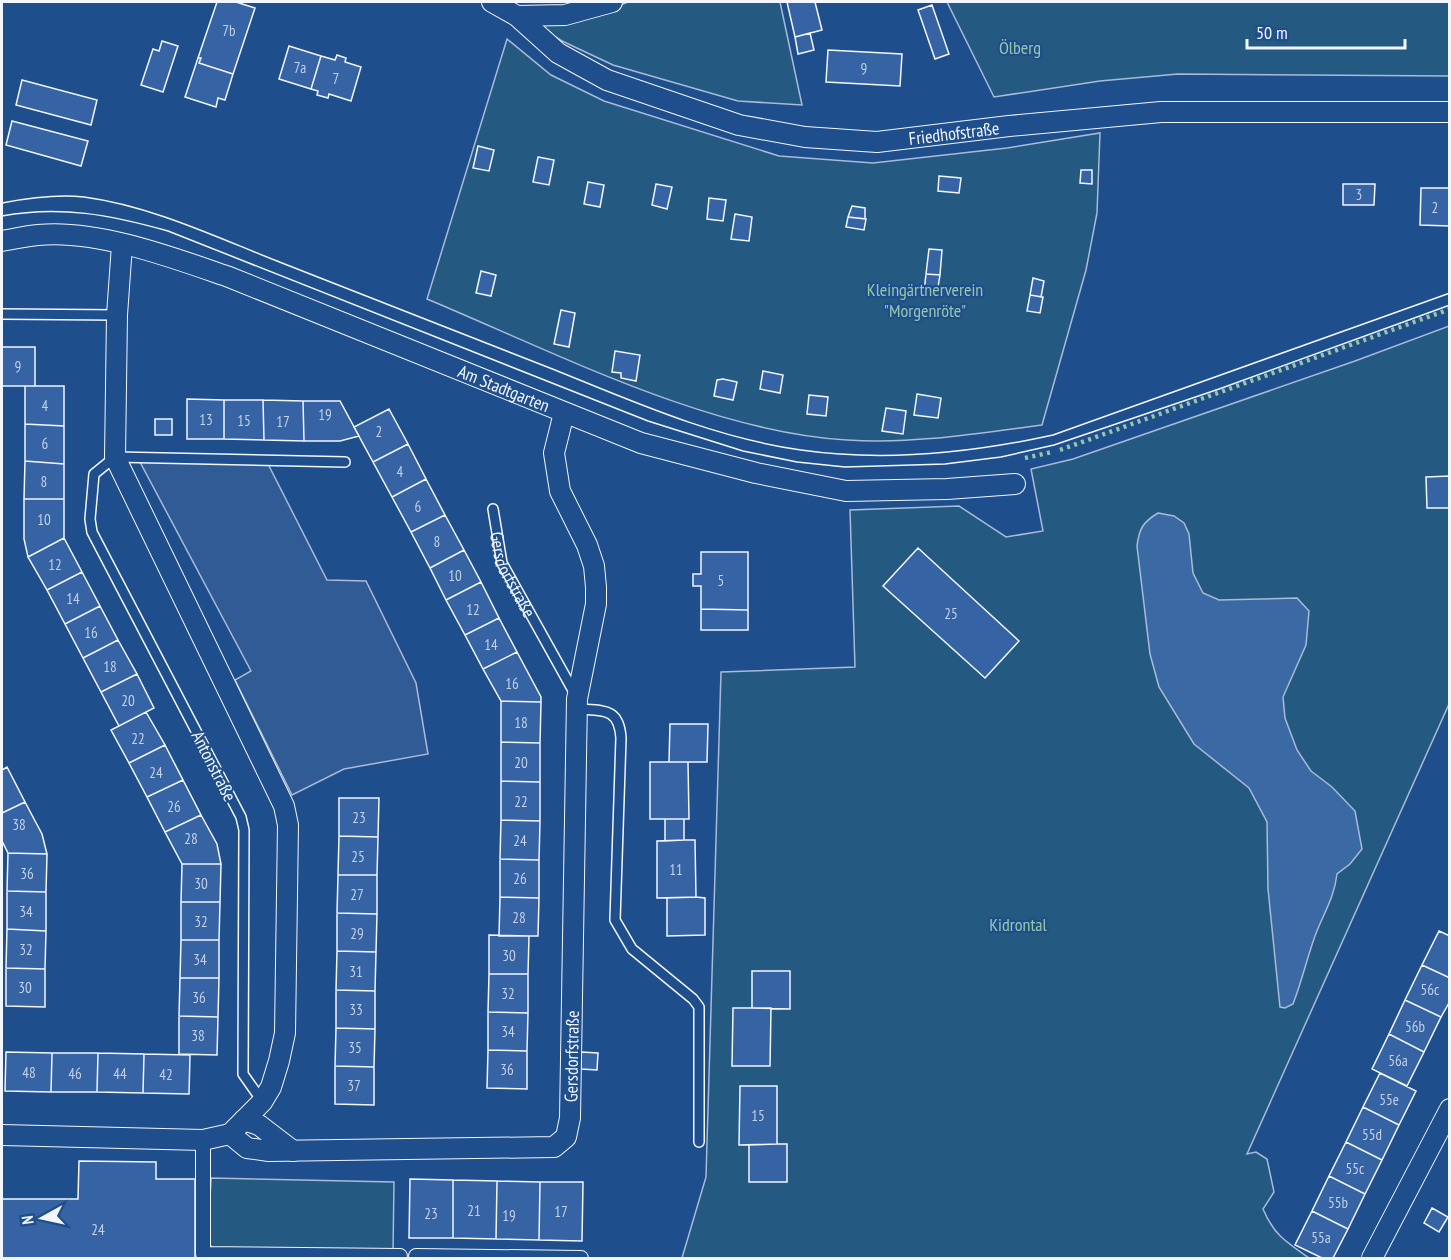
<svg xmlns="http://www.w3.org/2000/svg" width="1451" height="1260" font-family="'PT Sans Narrow',sans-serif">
<rect width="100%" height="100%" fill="#1f4e8c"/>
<!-- green -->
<path fill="#245a82" stroke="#a8bbd7" stroke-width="1.5" d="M628 2H780L802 105 738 101 613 65 562 41 528 20 613 8Z
M947 2H1449V76L1178 74 1100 81 994 97Z
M507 39 551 75 604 101 779 156 873 163 1007 148 1100 133 1097 213 1086 270 1042 425C975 434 914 444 847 440 709 432 554 352 427 299Z
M1449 326V704L1247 1154 1256 1152 1267 1159 1274 1192 1263 1209C1274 1235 1286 1242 1309 1258H682L706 1177 721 672 855 667 850 510 959 506 1006 537 1043 531 1031 469 1073 459 1355 361Z
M211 1178 394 1182 393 1252 213 1248 208 1243Z"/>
<!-- parking -->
<path fill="#305b95" stroke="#a8bbd7" stroke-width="1.5" d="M140 462 268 464 327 580 366 581 416 683 428 754 344 769 292 795 235 680 251 671Z"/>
<!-- water -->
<path fill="#3b69a3" stroke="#a8bbd7" stroke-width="1.5" d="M1158 513 1174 516 1184 523 1189 534 1193 573 1203 593 1219 600 1297 598 1309 611 1306 645 1283 697 1285 718 1297 750 1311 771 1332 787 1355 811 1362 849 1350 864 1337 874C1334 899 1324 912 1315 936 1307 958 1302 981 1293 1004L1285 1008 1280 1007 1268 889 1267 822 1249 788 1194 744 1159 687 1150 654 1137 546C1139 529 1143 522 1158 513Z"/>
<!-- building -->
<path fill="#3563a3" stroke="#f2f6ff" stroke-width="1.5" d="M217 2H236L255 8 233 74 199 63 201 58H198Z
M787 2H815L822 30 795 37Z
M932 5 949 54 935 59 918 10Z
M810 33 814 50 798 54 795 37Z
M162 41 178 46 163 92 141 85 153 49 159 51Z
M289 46 321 56 311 89 279 79Z
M828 50 902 54 900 86 826 82Z
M337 55 346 58 345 62 361 67 351 101 329 94 328 98 317 95 318 91 311 89 321 56 335 60Z
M198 58H201L199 63 233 74 225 100 218 98 216 107 185 97Z
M22 80 97 100 91 125 16 105Z
M12 121 88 141 81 166 6 145Z
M478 146 494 150 489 171 473 168Z
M538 157 554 160 549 185 533 182Z
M1081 170H1092V184L1080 183Z
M939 176 961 178 959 193 938 191Z
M588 182 604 185 600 207 584 204Z
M656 184 672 187 667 209 652 205Z
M1343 184H1375L1374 205H1343Z
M1421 188H1450V226L1420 225Z
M709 198 726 200 723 221 707 219Z
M852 206 865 208V219L848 217Z
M735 214 752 217 749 241 731 239Z
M848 217 866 219 864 230 846 227Z
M929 249 942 250 940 275 926 274Z
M481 271 496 275 491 296 476 293Z
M926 274 940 275 937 293 924 292Z
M1033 278 1044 281 1041 297 1030 295Z
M1030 295 1043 297 1040 313 1027 311Z
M561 310 575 313 569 347 554 344Z
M2 347H35V386H2Z
M615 351 640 355 636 381 621 378V373L612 372Z
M763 371 783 375 780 393 760 389Z
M723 379 737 382 733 400 714 396 717 380Z
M25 386H64V426L25 424Z
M917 394 941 398 938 418 914 415Z
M809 395 828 397 826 416 807 414Z
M187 399 224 400V439H187Z
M224 400H263L264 440 224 439Z
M263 400 303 401 304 441 264 440Z
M303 401H340L359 436 340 441H304Z
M886 408 906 411 903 434 882 431Z
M389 409 408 444 373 462 354 427Z
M155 419H172V435H155Z
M25 424 64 426V464L25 461Z
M408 444 426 479 392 497 373 462Z
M25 461 64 464V499H24Z
M1450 476V508H1427L1426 477Z
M426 479 445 515 411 532 392 497Z
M24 499H64V538L28 557 24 539Z
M445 515 464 550 430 568 411 532Z
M64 538 82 572 47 590 28 557Z
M918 548 1019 641 985 678 883 586Z
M464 550 481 582 446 600 430 568Z
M701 552H748V610L701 609V586H693V574H701Z
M82 572 100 606 65 624 47 590Z
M481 582 499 618 465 635 446 600Z
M100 606 118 640 83 658 65 624Z
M701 609 748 610V630H701Z
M499 618 517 652 483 669 465 635Z
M118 640 137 674 101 692 83 658Z
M517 652 541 697V702L501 701 483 669Z
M137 674 154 708 119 726 101 692Z
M501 701 541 702 540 743 501 742Z
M146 712 165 745 129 763 111 730Z
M670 724H708L707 762H669Z
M501 742 540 743V782L501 781Z
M165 745 183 780 147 797 129 763Z
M650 762H688L689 819H650Z
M7 767 25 802 2 813V770Z
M183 780 201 815 165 832 147 797Z
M501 781 540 782V821L501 820Z
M339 798H379L378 837 339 836Z
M25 802 42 834 47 854 8 853 2 841V813Z
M201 815 217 844 221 864H182L165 832Z
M665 819H684V840L665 841Z
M501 820 540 821 539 860 500 859Z
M339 836 378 837 377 875H338Z
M684 840H695L696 897 657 898V841Z
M8 853 47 854 46 892 7 891Z
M500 859 539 860V898L500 897Z
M182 864H221L220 902H181Z
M338 875H377V914L337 913Z
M7 891 46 892V931L7 929Z
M500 897 539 898 538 936H499Z
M696 897 705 898V935L667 936V898Z
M181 902H220L219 940H181Z
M337 913 377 914 376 952 337 951Z
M7 929 46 931 45 969 6 968Z
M1439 931 1450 936V978L1422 965Z
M489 935 529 936 528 974H489Z
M181 940H219V978H180Z
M337 951 376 952 375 991 336 990Z
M1422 965 1450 978V1001L1441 1017 1405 1000Z
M6 968 45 969V1007L6 1006Z
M752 971H790V1009L752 1008Z
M489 974H528V1013L488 1012Z
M180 978H219L218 1017 179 1016Z
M336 990 375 991V1029L336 1028Z
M1405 1000 1441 1017 1424 1052 1389 1034Z
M733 1008H771L770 1066H732Z
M488 1012 528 1013 527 1051 488 1050Z
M179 1016 218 1017 217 1055 179 1054Z
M336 1028 375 1029 374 1067 335 1066Z
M1389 1034 1424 1052 1407 1086 1372 1069Z
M488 1050 527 1051V1089L487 1088Z
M6 1052 52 1053 51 1092 5 1091Z
M581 1052 598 1053 597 1070 581 1069Z
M52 1053H98L97 1092H51Z
M98 1053 144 1054 143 1093 97 1092Z
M144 1054 190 1055 189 1094 143 1093Z
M335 1066 374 1067V1105L335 1104Z
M1380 1073 1416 1091 1399 1125 1363 1107Z
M740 1086H777V1144L739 1145Z
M1363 1107 1399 1125 1382 1160 1346 1142Z
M1346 1142 1382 1160 1365 1194 1329 1176Z
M777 1144H787V1182H749V1145Z
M79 1161 156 1162V1179H195V1258H2V1199H78Z
M1329 1176 1365 1194 1348 1229 1312 1211Z
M410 1179 453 1180V1238H409Z
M453 1180 497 1181 496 1239 453 1238Z
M497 1181 540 1182 539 1240 496 1239Z
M540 1182H583L582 1241 539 1240Z
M1432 1208 1448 1217 1439 1232 1424 1223Z
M1312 1211 1348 1229 1333 1258H1322L1295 1245Z"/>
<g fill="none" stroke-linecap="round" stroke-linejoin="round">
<defs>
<g id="service">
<path d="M2 314 117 315"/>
<path id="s1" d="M493 509 502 563 575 694"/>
<path d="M577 709C603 711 619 707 621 738L615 920 632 949 693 999 699 1007V1142"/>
<path d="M262 1101 243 1074 244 830 241 817 92 532 90 519 94 474 115 457 345 462"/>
</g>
<path id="pedestrian" d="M203 1140V1254L400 1256
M416 1256 581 1258"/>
<g id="minor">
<path id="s2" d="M492 2 517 16 558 53 607 80 739 125 805 137 877 142 1009 126 1161 112H1450"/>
<path d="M517 16 565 15 612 2"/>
<path id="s3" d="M2 241C14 239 26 236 38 235 97 229 174 258 229 277L641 443 756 473 846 491 947 489 1015 484"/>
<path d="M244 1120 259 1125 293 1151"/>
<path id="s4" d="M230 1134 247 1148 269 1151 554 1147 566 1137 570 1118 577 699 596 604V587L594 566 587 545 560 491 554 453 564 413"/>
<path d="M2 1135 203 1140 230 1134 262 1102 271 1087 279 1061 285 1033 288 825 284 806 115 457 117 315 122 245"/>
<path d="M1372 1258 1450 1109"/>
</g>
</defs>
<!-- service casing -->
<use href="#service" stroke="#f2f6ff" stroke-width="12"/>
<!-- pedestrian casing -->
<use href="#pedestrian" stroke="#f2f6ff" stroke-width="16"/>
<!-- minor casing -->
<use href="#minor" stroke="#f2f6ff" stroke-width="22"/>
<!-- service -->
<use href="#service" stroke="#1f4e8c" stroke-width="9"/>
<!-- pedestrian -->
<use href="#pedestrian" stroke="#1f4e8c" stroke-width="14"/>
<!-- minor -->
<use href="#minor" stroke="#1f4e8c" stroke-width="20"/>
<!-- tram -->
<path stroke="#f2f6ff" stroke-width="1.5" d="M2 203C28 198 57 194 84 197 152 206 218 238 282 263 373 298 464 334 555 370 634 402 715 438 801 450 885 462 971 453 1053 435L1450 293
M2 216C60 205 111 215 168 231L648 421 743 451 797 462 845 467 945 464 1001 457 1054 445 1219 389 1450 305"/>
<!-- hedge -->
<path stroke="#97c8a6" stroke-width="4.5" stroke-dasharray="3 4.5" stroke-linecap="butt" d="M1060 450 1450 309
M1025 458 1052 452"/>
</g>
<g text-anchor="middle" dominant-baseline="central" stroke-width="4.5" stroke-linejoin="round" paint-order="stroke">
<!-- number labels -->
<g font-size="15" fill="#c3d1e8">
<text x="229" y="30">7b</text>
<text x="300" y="67">7a</text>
<text x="864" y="68">9</text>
<text x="336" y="78">7</text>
<text x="1359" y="194">3</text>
<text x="1435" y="207">2</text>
<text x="18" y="366">9</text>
<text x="45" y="405">4</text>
<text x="325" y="414">19</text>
<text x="206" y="419">13</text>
<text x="244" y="420">15</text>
<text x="283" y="421">17</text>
<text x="379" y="431">2</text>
<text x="45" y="443">6</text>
<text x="400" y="471">4</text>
<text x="44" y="481">8</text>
<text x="418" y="506">6</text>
<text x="44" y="519">10</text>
<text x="437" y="541">8</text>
<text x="55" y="564">12</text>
<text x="455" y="575">10</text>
<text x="721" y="580">5</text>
<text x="73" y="598">14</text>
<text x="473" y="609">12</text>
<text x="951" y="613">25</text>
<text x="91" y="632">16</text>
<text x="491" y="644">14</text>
<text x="110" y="666">18</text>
<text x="512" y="683">16</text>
<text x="128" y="700">20</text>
<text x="521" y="722">18</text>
<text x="138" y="738">22</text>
<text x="521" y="762">20</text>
<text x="156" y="772">24</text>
<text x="521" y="801">22</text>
<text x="174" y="806">26</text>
<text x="359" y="817">23</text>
<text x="19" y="824">38</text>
<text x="191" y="838">28</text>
<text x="520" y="840">24</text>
<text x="358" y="856">25</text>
<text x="676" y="869">11</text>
<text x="27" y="873">36</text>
<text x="520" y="878">26</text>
<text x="201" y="883">30</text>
<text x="357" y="894">27</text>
<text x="26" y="911">34</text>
<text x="519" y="917">28</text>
<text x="201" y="921">32</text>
<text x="357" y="933">29</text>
<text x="26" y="949">32</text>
<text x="509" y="955">30</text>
<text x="200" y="959">34</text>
<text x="356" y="971">31</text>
<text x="25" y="987">30</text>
<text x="1430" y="989">56c</text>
<text x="508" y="993">32</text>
<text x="199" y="997">36</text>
<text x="356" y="1009">33</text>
<text x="1415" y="1026">56b</text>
<text x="508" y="1031">34</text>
<text x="198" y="1035">38</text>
<text x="355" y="1047">35</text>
<text x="1398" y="1060">56a</text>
<text x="507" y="1069">36</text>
<text x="29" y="1072">48</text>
<text x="75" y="1073">46</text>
<text x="120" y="1073">44</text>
<text x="166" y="1074">42</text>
<text x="354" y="1085">37</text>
<text x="1389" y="1099">55e</text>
<text x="758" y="1115">15</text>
<text x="1372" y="1134">55d</text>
<text x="1355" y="1168">55c</text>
<text x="1338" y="1202">55b</text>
<text x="474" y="1210">21</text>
<text x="561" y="1211">17</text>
<text x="431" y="1213">23</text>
<text x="509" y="1215">19</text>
<text x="98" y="1229">24</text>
<text x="1321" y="1237">55a</text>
</g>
<!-- park labels -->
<g font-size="18" fill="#97c8a6" stroke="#1f4e8c">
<text x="1020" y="47">Ölberg</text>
<text x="925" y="289">Kleingärtnerverein<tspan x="925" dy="21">"Morgenröte"</tspan></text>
<text x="1018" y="924">Kidrontal</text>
</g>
<!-- street labels -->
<g font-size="18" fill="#f2f6ff" stroke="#1f4e8c">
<text stroke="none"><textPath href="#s2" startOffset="496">Friedhofstraße</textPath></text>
<text stroke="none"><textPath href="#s3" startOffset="530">Am Stadtgarten</textPath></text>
<text stroke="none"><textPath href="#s1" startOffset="69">Gersdorfstraße</textPath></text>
<text transform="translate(214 766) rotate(63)">Antonstraße</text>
<text stroke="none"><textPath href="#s4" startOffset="426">Gersdorfstraße</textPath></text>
</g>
</g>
<!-- border -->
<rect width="1451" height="1260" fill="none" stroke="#f2f6ff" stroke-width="6"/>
<!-- north arrow -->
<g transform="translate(42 1218) rotate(262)" stroke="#1f4e8c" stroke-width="4.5" paint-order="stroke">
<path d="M0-4.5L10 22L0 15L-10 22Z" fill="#f2f6ff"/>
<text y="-9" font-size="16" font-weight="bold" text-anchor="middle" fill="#f2f6ff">N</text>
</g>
<!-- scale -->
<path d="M1247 39v9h158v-9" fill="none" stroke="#f2f6ff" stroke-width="3"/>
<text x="1256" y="39" font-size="18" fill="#f2f6ff" stroke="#1f4e8c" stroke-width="4.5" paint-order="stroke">50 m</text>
</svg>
